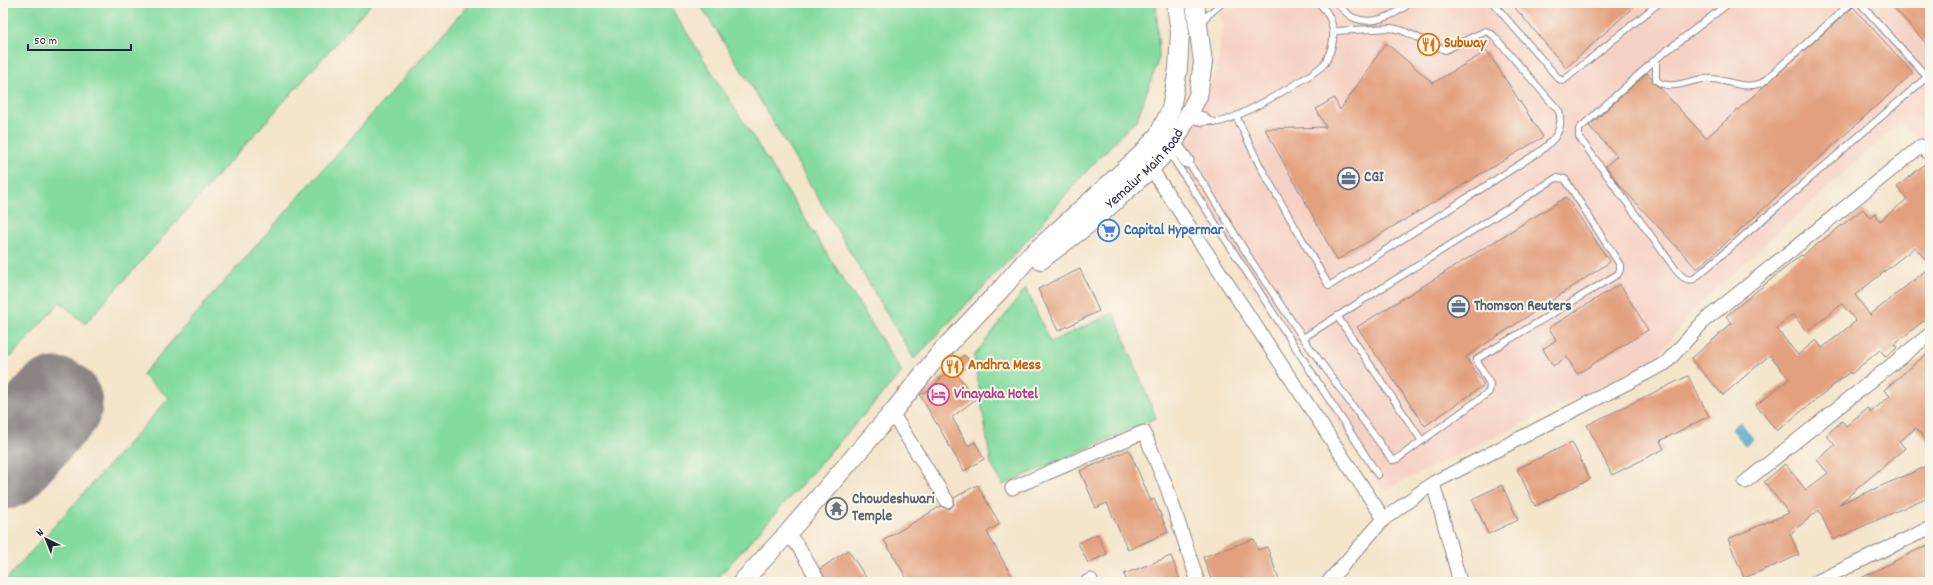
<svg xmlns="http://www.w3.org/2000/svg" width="1933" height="585" font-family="Dekko,sans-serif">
<rect width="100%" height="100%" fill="#fbf7ec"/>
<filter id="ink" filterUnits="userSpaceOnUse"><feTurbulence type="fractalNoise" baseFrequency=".025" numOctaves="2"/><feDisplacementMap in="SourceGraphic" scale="8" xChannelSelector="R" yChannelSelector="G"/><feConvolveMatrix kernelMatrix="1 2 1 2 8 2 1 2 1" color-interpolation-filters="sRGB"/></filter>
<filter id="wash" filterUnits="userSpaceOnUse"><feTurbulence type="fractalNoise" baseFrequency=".012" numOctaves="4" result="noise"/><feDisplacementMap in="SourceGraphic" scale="16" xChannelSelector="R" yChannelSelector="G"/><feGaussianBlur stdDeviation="0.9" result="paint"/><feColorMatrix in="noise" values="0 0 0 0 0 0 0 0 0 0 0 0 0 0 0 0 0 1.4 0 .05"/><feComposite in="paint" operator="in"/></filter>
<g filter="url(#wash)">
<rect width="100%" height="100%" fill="#f4e5cb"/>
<!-- built -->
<path fill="#f6d1c5" d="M1216 3H1930V149L1899 123 1694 309 1654 361 1382 491 1173 167 1217 71 1222 24Z"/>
<!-- green -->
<path fill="#83db9f" stroke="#527e6d" d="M3 3H372L85 324 60 302 11 357 3 351Z
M470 3H668L902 372 714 582H4L169 398 142 375Z
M699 3H1156L1159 58 1137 119 1079 179 1016 253 914 359 754 90Z
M1026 288 1050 342 1114 313 1156 418 1003 485 991 464 974 356Z"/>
<!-- water -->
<path fill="#58b1d5" stroke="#3d6a88" d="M1740 422 1753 439 1745 445 1732 429Z"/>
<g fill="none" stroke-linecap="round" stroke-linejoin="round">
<!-- taxiway -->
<path stroke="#8b8483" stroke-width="37" d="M3 421 24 440"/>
<!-- runway -->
<path stroke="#8b8483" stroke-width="93" d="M3 463 56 404"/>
</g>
<g id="blocks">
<!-- building -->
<path fill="#e3a07f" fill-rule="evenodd" d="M1511 3H1638L1566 68Z
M1890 3H1930V48Z
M1853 7 1913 73 1697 269 1617 182 1606 166 1617 156 1589 126 1647 73 1652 78V82L1660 88 1706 138Z
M1386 43 1433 83 1487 51 1543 137 1337 260 1265 129 1326 127 1316 109 1334 98 1340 110Z
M1925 164 1930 171V266L1915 247 1855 295 1870 315 1930 267V316L1894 344 1897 348 1886 357 1880 350 1851 374 1850 372 1777 431 1756 405 1789 379 1770 355 1723 395 1691 359 1732 323 1726 316 1801 255 1802 256 1863 209 1870 218 1875 214 1880 221 1907 199 1897 187ZM1842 304 1856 321 1822 348 1816 340 1798 355 1776 328 1793 314 1807 332Z
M1566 197 1610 262 1466 357 1484 385 1425 426 1357 327Z
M1080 269 1099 311 1058 331 1038 289Z
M1620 284 1648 330 1577 374 1567 357 1553 366 1543 349 1556 340 1549 328Z
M1930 351V444L1916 428 1899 441 1905 448 1839 504 1930 465V496L1833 540 1819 510 1790 534 1799 555 1744 578 1728 539 1789 513 1764 482 1785 464 1806 490 1828 473 1817 460 1835 445 1826 435 1842 421 1846 426 1867 408 1871 412 1890 396 1884 390Z
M964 355 971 362 958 376 976 399 952 417 968 446 975 442 984 459 964 471 920 395 930 389Z
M1688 376 1709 416 1660 441 1664 449 1612 475 1587 425Z
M1572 442 1590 479 1535 506 1517 469Z
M1129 450 1151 501 1154 499 1168 532 1128 550 1107 503 1096 508 1080 471Z
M977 485 1000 524 987 532 1015 582H909L884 540 941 506 947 509 951 508 954 504V498Z
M1502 485 1518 520 1488 534 1472 499Z
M1097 534 1107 554 1088 563 1078 543Z
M1254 539 1258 550 1267 547 1280 582H1212L1203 557Z
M1930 544V582H1853L1913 552Z
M848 550 869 582H827L820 569Z
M1171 556 1181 582H1127L1124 574Z"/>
</g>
</g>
<g filter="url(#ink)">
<use href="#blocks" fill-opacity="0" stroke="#8b8483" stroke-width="1"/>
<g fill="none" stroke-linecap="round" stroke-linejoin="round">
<defs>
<path id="lane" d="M1337 3C1342 8 1347 15 1354 18 1373 26 1395 15 1410 3
M1493 3 1558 78 1563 81 1659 3
M1729 3 1656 59V80C1670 92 1688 80 1704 79 1725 77 1739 91 1762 83L1851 3
M1200 22 1222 3
M1656 59 1579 129V137L1676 270C1681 276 1685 281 1694 279L1927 77 1860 3
M1236 116 1260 166 1329 286 1542 150C1555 139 1564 129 1559 111L1493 35 1486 31 1445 50 1401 30 1391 28 1335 31
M1203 119C1208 120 1214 123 1218 122 1234 121 1315 75 1325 63 1327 61 1328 55 1330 52 1337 33 1333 17 1319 3
M1169 152 1378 475
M1187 161 1206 187 1252 262 1303 338 1392 460 1397 459 1489 392 1490 384 1478 363 1477 359 1618 274 1620 270V265L1565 179 1556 178 1303 338
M1337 316 1422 441"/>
<path id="street" d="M1188 115 1203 119
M1167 139 1174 143 1187 161
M1146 161 1384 519
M892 413 947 501
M1745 482 1930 334
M1433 483 1460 582
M1012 488 1144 432 1167 488 1198 582
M787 534 798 546 819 582
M1087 582 1091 580
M1328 582 1384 519 1433 483 1666 363 1705 320 1921 146 1930 155
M1816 582 1930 528"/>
<g id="secondary">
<path id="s1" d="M1041 260 1095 219 1151 168 1174 143 1198 96 1203 62 1195 3"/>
<path d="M742 582 787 534 892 413 940 353 1003 287 1028 258 1141 155 1159 134 1171 109 1178 69 1180 32 1176 3"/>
</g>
</defs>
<!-- lane casing -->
<use href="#lane" stroke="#8b8483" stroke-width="8"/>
<!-- street casing -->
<use href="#street" stroke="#8b8483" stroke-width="15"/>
<!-- secondary casing -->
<use href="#secondary" stroke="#8b8483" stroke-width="20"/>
<!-- lane -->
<use href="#lane" stroke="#fff" stroke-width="6"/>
<!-- street -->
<use href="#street" stroke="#fff" stroke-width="13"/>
<!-- secondary -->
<use href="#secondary" stroke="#fff" stroke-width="18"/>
</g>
</g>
<!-- icons -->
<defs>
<symbol id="restaurant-ring" viewBox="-11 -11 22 22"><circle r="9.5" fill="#fbf7ec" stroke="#e8710a" stroke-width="1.5"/><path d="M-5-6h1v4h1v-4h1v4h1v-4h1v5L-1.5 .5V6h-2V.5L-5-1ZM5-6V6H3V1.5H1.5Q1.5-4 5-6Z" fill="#e8710a"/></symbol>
<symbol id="office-ring" viewBox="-11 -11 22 22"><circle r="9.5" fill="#fbf7ec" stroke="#5c6f8a" stroke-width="1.5"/><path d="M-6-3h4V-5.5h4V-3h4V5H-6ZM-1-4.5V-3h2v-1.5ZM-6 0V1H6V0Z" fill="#5c6f8a"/></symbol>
<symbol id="supermarket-ring" viewBox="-11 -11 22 22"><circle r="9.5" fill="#fbf7ec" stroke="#3f7fe0" stroke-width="1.5"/><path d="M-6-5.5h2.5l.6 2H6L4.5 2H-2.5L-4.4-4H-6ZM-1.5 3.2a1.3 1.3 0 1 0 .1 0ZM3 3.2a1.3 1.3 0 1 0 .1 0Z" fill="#3f7fe0"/></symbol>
<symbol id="hotel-ring" viewBox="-11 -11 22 22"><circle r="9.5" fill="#fbf7ec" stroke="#d1479c" stroke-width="1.5"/><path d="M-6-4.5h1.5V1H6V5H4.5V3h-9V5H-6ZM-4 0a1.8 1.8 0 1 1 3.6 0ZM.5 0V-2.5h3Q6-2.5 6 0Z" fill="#d1479c"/></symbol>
<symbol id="temple-ring" viewBox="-11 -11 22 22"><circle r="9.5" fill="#fbf7ec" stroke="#6b7280" stroke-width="1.5"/><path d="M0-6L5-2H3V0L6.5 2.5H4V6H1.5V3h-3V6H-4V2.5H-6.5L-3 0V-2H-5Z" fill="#6b7280"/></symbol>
</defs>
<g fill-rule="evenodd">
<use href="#restaurant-ring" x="1416" y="32" width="25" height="25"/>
<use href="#office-ring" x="1336" y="166" width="25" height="25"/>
<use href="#supermarket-ring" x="1096" y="218" width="25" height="25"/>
<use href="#office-ring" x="1446" y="294" width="25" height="25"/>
<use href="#restaurant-ring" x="940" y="354" width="25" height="25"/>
<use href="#hotel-ring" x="926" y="382" width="25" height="25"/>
<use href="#temple-ring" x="824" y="496" width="25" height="25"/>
</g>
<g text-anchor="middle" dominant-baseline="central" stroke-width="4" stroke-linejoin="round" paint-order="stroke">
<!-- food labels -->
<g font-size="15" font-weight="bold" fill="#c56008" stroke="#fbf7ec" text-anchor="start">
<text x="1444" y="44">Subway</text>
<text x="968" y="366">Andhra Mess</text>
</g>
<!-- street labels -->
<g font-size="15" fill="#22223b" stroke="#fbf7ec">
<text stroke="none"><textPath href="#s1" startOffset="139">Yemalur Main Road</textPath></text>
</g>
<!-- service labels -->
<g font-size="15" font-weight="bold" fill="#4e5e75" stroke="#fbf7ec" text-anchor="start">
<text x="1364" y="178">CGI</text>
<text x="1474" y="307">Thomson Reuters</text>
</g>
<!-- shop labels -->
<g font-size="15" font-weight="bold" fill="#366cbe" stroke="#fbf7ec" text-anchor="start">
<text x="1124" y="231">Capital Hypermar</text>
</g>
<!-- hotel labels -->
<g font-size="15" font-weight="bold" fill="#b23c85" stroke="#fbf7ec" text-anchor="start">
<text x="954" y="395">Vinayaka Hotel</text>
</g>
<!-- worship labels -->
<g font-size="15" font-weight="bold" fill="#5b616d" stroke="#fbf7ec" text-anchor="start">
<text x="852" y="500">Chowdeshwari<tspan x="852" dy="17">Temple</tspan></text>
</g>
</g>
<!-- margin -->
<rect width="1933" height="585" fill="none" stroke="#fbf7ec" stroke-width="16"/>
<!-- north arrow -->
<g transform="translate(46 539) rotate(317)" stroke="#fbf7ec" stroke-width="3" paint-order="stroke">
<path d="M0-3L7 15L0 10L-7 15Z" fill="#22223b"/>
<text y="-6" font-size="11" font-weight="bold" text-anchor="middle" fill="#22223b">N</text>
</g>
<!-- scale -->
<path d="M28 44v6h103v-6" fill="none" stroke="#22223b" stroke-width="2"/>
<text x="34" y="44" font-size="12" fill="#22223b" stroke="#fbf7ec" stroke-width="3" paint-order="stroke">50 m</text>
</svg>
